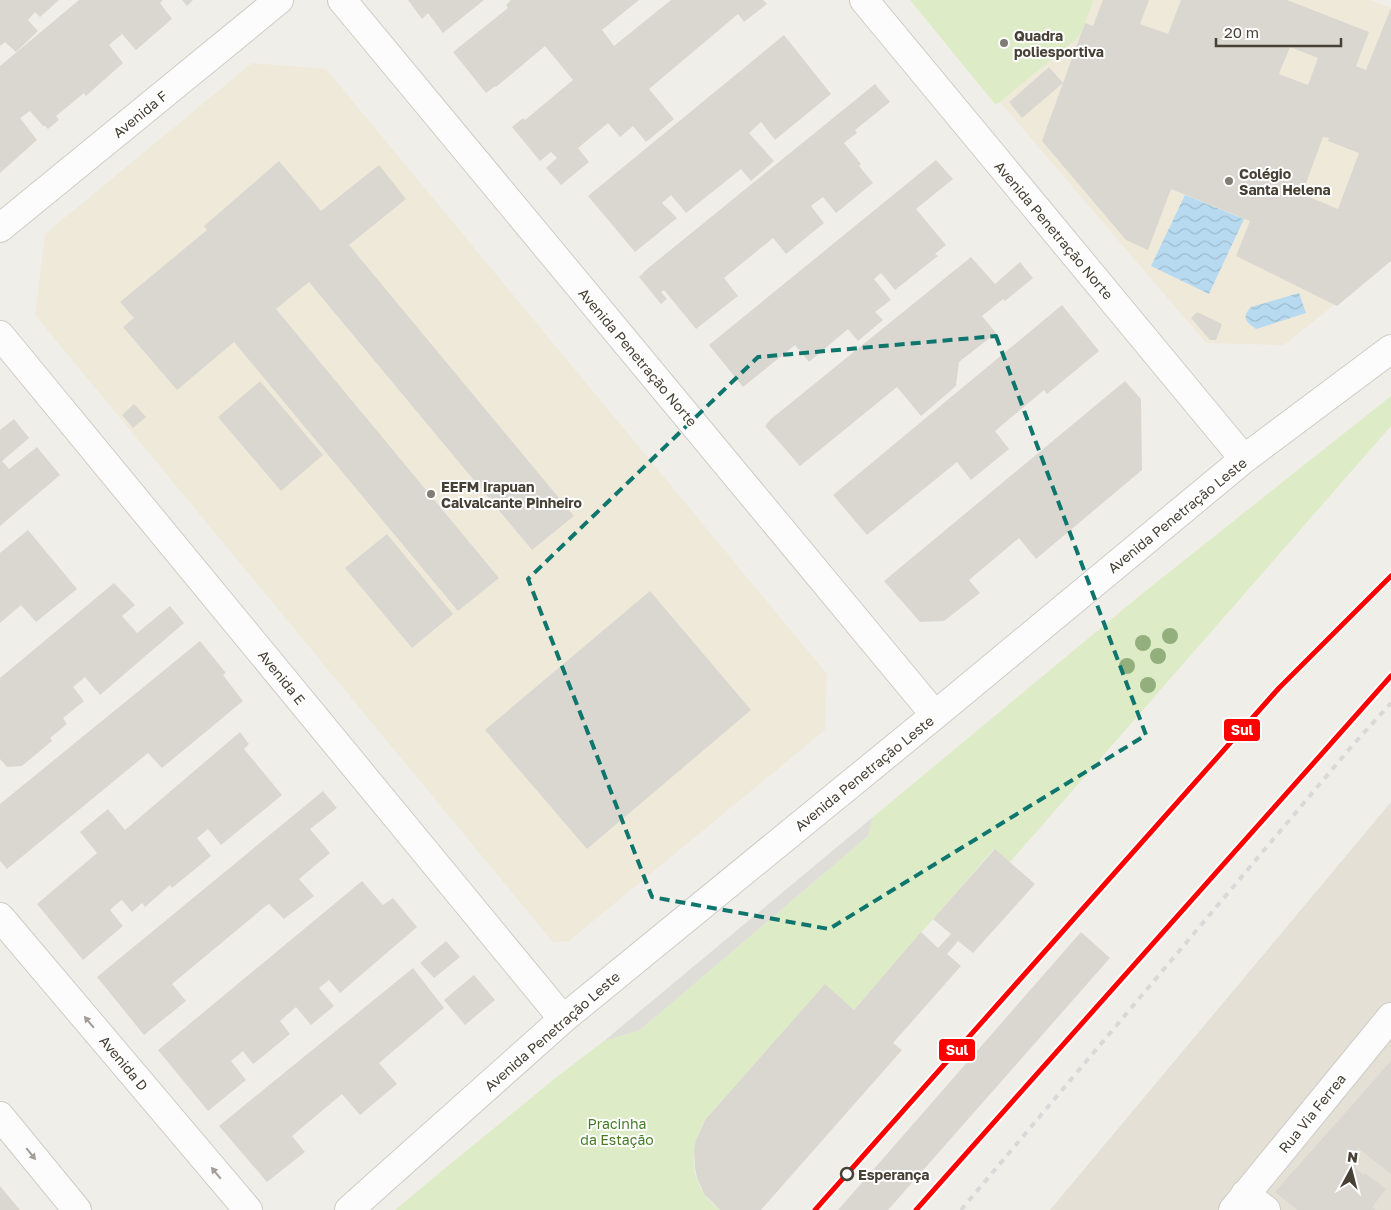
<svg xmlns="http://www.w3.org/2000/svg" width="1391" height="1210" font-family="'Golos Text',sans-serif">
<defs>
<pattern id="water-waves" width="16" height="10" patternUnits="userSpaceOnUse" patternTransform="scale(1.25)"><rect width="16" height="10" fill="#b7daf0"/><path d="M0 5q4-4 8 0t8 0" fill="none" stroke="#9fbcce"/></pattern>
</defs>
<rect width="100%" height="100%" fill="#f0eee8"/>
<!-- residential -->
<path fill="#e5e0d5" d="M1391 802V1210H1050Z"/>
<!-- education -->
<path fill="#efe9da" d="M1094 0H1370L1391 8V259L1284 345 1206 343 1000 102 1079 37Z
M252 63 326 69 827 674 825 730 569 941 553 942 35 315 45 234Z"/>
<!-- green -->
<path fill="#ddecc7" d="M910 0H1094L1079 37 1000 102 995 104Z
M1391 396V426L1010 862 994 849 854 1010 825 985 705 1120C692 1142 689 1170 703 1192 707 1199 714 1205 720 1210H395L438 1174 558 1076 604 1041 640 1030 868 836 873 817 1143 593Z"/>
<!-- parking -->
<path fill="#dfddd8" d="M873 817 868 836 640 1030 604 1041Z"/>
<!-- water -->
<path fill="url(#water-waves)" d="M1185 195 1244 219 1209 294 1151 266Z
M1299 293 1306 313 1256 329C1246 322 1241 318 1251 307Z"/>
<!-- building -->
<path fill="#dad7d1" fill-rule="evenodd" d="M0 0H59L40 17 35 12 28 20 38 31 16 52 5 42 0 46Z
M79 0H163L160 3 172 19 136 50 122 34 109 45 123 63 86 96 84 93 56 116 59 120 48 129 45 126H43L30 111 20 118 37 140 0 173V66Z
M182 0H193L187 6Z
M408 0H484L443 33 428 13 422 19Z
M511 0H639L602 30 614 46 671 0H763L767 4 744 22 738 14 649 89 674 119 646 142 633 126 620 137 608 123 578 148 589 162 561 185 546 168 557 158 551 152 540 161 512 127 523 118 525 120 573 80 545 46 496 87 495 86 486 93 453 52 508 8 506 5Z
M1103 0H1149L1140 24 1168 34 1181 0H1287L1369 32 1356 66 1366 70 1391 8V261L1337 306 1236 256 1250 221 1171 189 1148 250 1126 240 1042 141 1063 83 1022 118 1009 102 1049 67 1063 83 1085 23 1093 26ZM1290 47 1318 58 1308 85 1279 74ZM1323 137 1329 138 1328 141 1359 153 1338 209 1302 194Z
M784 35 831 94 775 140 761 122 749 133 774 161 751 181 741 169 686 213 671 195 662 203 677 218 635 252 588 196Z
M875 84 890 102 855 130 857 133 844 143 861 164 859 166 873 183 836 213 823 197 811 206 824 223 786 254 773 238 724 278 738 296 696 329 664 290 661 292 667 299 661 304 639 277 647 269Z
M936 160 953 179 916 209 946 245 935 254 938 256 895 290 881 273 874 279 891 300 875 312 883 320 858 341 848 329 809 362 795 345 743 387 709 345Z
M279 161 321 211 379 165 406 199 349 245 574 516 532 550 309 282 276 309 499 578 458 611 234 342 177 390 123 327 134 318 120 302 207 230 204 226Z
M971 257 995 284 1020 262 1033 278 1005 301 1003 299 982 316 996 333 959 362 956 386 921 416 897 387 800 466 765 426 771 419Z
M1062 305 1099 351 1047 394 1044 390 995 431 1009 449 971 480 957 462 867 535 833 495Z
M1197 312 1222 324 1216 340H1210L1191 318Z
M260 381 323 455 281 491 218 417Z
M1125 381 1141 399 1142 470 1036 559 1019 538 969 580 980 593 944 621 920 622 884 581Z
M134 404 146 417 133 428 122 415Z
M14 419 29 438 2 461 9 469 37 447 60 475 0 526V430Z
M28 530 77 589 36 622 21 605 0 623V553Z
M387 534 453 614 412 648 345 568Z
M114 583 135 605 122 616 137 633 170 606 184 623 100 695 85 677 73 687 84 701 63 718 67 724 50 738 52 741 22 766 7 767 0 759V678Z
M650 591 751 710 587 849 485 730Z
M200 641 226 673 223 675 243 701 162 768 148 753 7 869 0 861V804Z
M240 732 249 744 244 749 282 795 221 845 208 829 197 838 211 856 172 888 170 885 145 907 142 903 132 912 122 900 120 901 110 910 123 926 83 960 37 904 97 853 80 832 108 809 125 830Z
M323 791 337 808 310 829 330 853 299 879 314 896 284 919 269 904 267 905 172 984 186 1001 144 1035 97 977Z
M995 849 1035 884 973 953 958 941 947 954 961 966 893 1043 902 1050 761 1210H720L704 1194 697 1178 695 1168 694 1149 696 1140 705 1120 825 984 854 1010 921 932 938 948 951 934 933 919Z
M362 881 383 905 393 898 417 927 340 993 329 980 319 988 334 1006 311 1025 296 1007 280 1021 290 1034 256 1062 253 1064 243 1051 231 1061 246 1080 208 1111 158 1050Z
M1081 932 1110 958 888 1210H838Z
M446 941 460 957 434 978 420 963Z
M413 968 444 1008 379 1063 397 1084 360 1115 342 1094 292 1136 305 1152 267 1182 219 1126Z
M474 975 495 1000 465 1025 444 1000Z
M1391 1061V1174L1358 1148 1354 1153 1361 1160 1355 1168 1364 1175 1365 1173 1386 1189 1372 1207 1376 1210H1297L1275 1192Z
M0 1186 20 1210H0Z"/>
<g fill="none" stroke-linecap="round" stroke-linejoin="round">
<defs>
<path id="minor" d="M342 0 935 715
M864 0 1244 459
M0 228 279 0
M0 335 563 1019
M0 917 248 1210
M0 1116 77 1210
M1245 1194 1266 1210
M349 1210 563 1019 935 715 1244 459 1391 349
M1233 1210 1391 1017"/>
</defs>
<!-- minor casing -->
<use href="#minor" stroke="#ceccc6" stroke-width="30"/>
<!-- minor -->
<use href="#minor" stroke="#fdfcfc" stroke-width="28"/>
<!-- rail -->
<path stroke="#d9d9d8" stroke-width="4" stroke-dasharray="6 6" stroke-linecap="butt" d="M961 1210 1351 747 1391 703"/>
<defs>
<path id="metro-1" d="M815 1210 1279 688 1391 576
M916 1210 1391 676"/>
</defs>
<!-- metro-1 casing -->
<use href="#metro-1" stroke="#fff" stroke-width="9"/>
<!-- metro-1 -->
<use href="#metro-1" stroke="#f00" stroke-width="5"/>
</g>
<!-- trees -->
<g fill="#92af7d">
<circle cx="1170" cy="636" r="8"/>
<circle cx="1143" cy="643" r="8"/>
<circle cx="1158" cy="656" r="8"/>
<circle cx="1127" cy="666" r="8"/>
<circle cx="1148" cy="685" r="8"/>
</g>
<!-- one-way arrows -->
<defs><path id="oneway-solid" d="M-6-.8H1V-3.2L6.5 0L1 3.2V.8H-6Z" transform="scale(1.25)"/></defs>
<g fill="#a29e98">
<use href="#oneway-solid" transform="translate(89 1022) rotate(-130)"/>
<use href="#oneway-solid" transform="translate(31 1154) rotate(51)"/>
<use href="#oneway-solid" transform="translate(216 1173) rotate(-130)"/>
</g>
<!-- marked area -->
<path fill="none" stroke="#0f766e" stroke-width="4" stroke-dasharray="10 6" stroke-linejoin="round" d="M996 336 1146 735 829 929 652 897 528 579 758 357Z"/>
<!-- markers -->
<g fill="#827d74" stroke="#fff" stroke-width="2">
<circle cx="1004" cy="43" r="5"/>
<circle cx="1229" cy="181" r="5"/>
<circle cx="431" cy="494" r="5"/>
</g>
<circle fill="#fff" stroke="#474035" stroke-width="2.5" cx="847" cy="1174" r="6"/>
<g text-anchor="middle" dominant-baseline="central" stroke-width="4" stroke-linejoin="round" paint-order="stroke">
<!-- poi labels -->
<g font-size="14" font-weight="bold" fill="#474035" stroke="#fff" text-anchor="start">
<text x="1014" y="35">Quadra<tspan x="1014" dy="16">poliesportiva</tspan></text>
<text x="1239" y="173">Colégio<tspan x="1239" dy="16">Santa Helena</tspan></text>
<text x="441" y="486">EEFM Irapuan<tspan x="441" dy="16">Calvalcante Pinheiro</tspan></text>
</g>
<!-- street labels -->
<g font-size="14" fill="#474035" stroke="#fff">
<text transform="translate(140 114) rotate(-39)">Avenida F</text>
<text transform="translate(1054 230) rotate(50)">Avenida Penetração Norte</text>
<text transform="translate(638 357) rotate(50)">Avenida Penetração Norte</text>
<text transform="translate(1177 515) rotate(-39)">Avenida Penetração Leste</text>
<text transform="translate(282 677) rotate(51)">Avenida E</text>
<text transform="translate(864 773) rotate(-39)">Avenida Penetração Leste</text>
<text transform="translate(552 1031) rotate(-41)">Avenida Penetração Leste</text>
<text transform="translate(124 1063) rotate(50)">Avenida D</text>
<text transform="translate(1312 1113) rotate(-51)">Rua Via Ferrea</text>
</g>
<!-- park labels -->
<g font-size="14" fill="#467c25" stroke="#fff">
<text x="617" y="1123">Pracinha<tspan x="617" dy="16">da Estação</tspan></text>
</g>
<!-- stop labels -->
<g font-size="14" font-weight="bold" fill="#474035" stroke="#fff" text-anchor="start">
<text x="858" y="1174">Esperança</text>
</g>
</g>
<g stroke="#fff" stroke-width="2">
<rect x="1223" y="718" width="38" height="24" rx="5" fill="#f00"/>
<rect x="938" y="1038" width="38" height="24" rx="5" fill="#f00"/>
</g>
<g font-size="14" text-anchor="middle" font-weight="bold" fill="#fff">
<text x="1242" y="735">Sul</text>
<text x="957" y="1055">Sul</text>
</g>
<!-- north arrow -->
<g transform="translate(1351 1170) rotate(7)" stroke="#ffffff" stroke-width="4" paint-order="stroke">
<path d="M0-4L9 19L0 12L-9 19Z" fill="#474035"/>
<text y="-8" font-size="14" font-weight="bold" text-anchor="middle" fill="#474035">N</text>
</g>
<!-- scale -->
<path d="M1216 38v8h125v-8" fill="none" stroke="#474035" stroke-width="2.5"/>
<text x="1224" y="38" font-size="15" fill="#474035" stroke="#ffffff" stroke-width="4" paint-order="stroke">20 m</text>
</svg>
